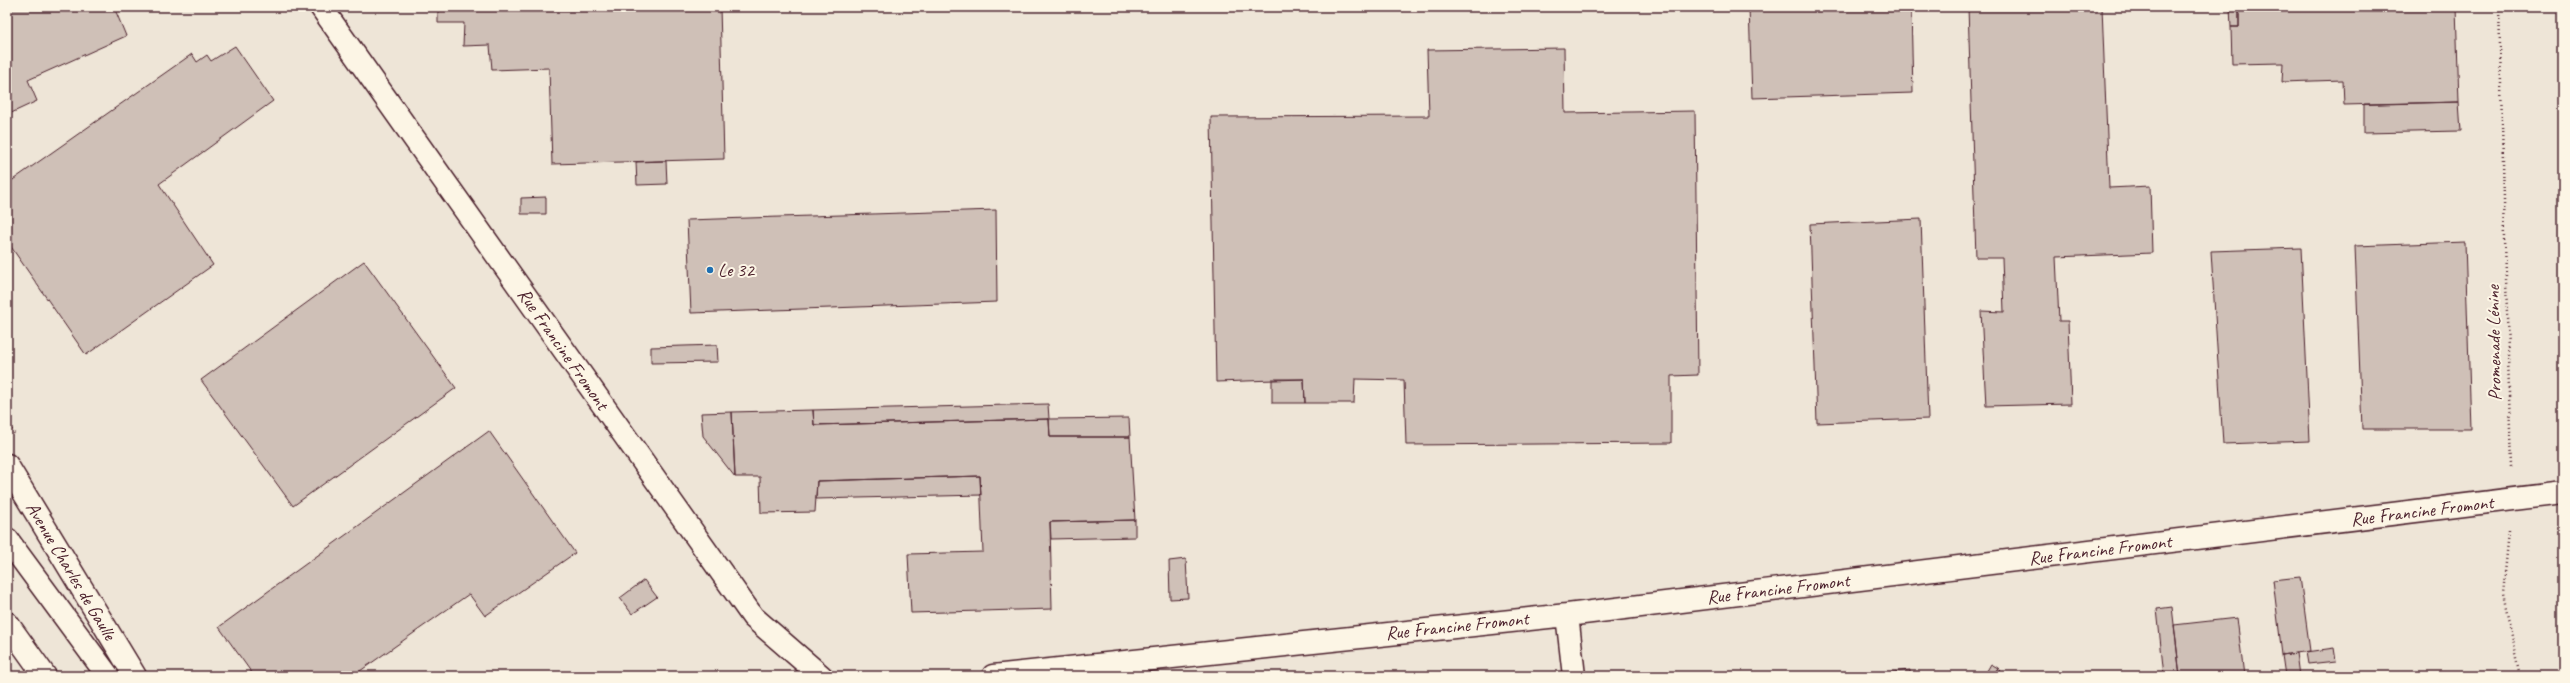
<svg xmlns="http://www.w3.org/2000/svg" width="2570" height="683" font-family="Caveat,sans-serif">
<rect width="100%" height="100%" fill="#fcf5e5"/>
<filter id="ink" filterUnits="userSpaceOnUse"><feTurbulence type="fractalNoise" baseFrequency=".025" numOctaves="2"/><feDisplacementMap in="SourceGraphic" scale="8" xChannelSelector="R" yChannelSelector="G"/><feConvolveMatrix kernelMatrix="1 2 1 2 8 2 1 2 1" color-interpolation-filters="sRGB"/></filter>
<g filter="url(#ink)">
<!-- built -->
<path fill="#eee5d7" d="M7 7H2563V676H7Z"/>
<!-- building -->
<path fill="#cfc0b7" stroke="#4a1f2b" d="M7 7H114L126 36 28 80 37 101 7 115Z
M438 7H720L724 159 552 164 549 68 492 70 490 45 463 46 464 23H438Z
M1749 7H1911L1913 93 1752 98Z
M1968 7H2102L2109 188 2150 186 2152 253 2056 257 2059 321H2068L2071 404 1986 406 1981 311 2004 312 2002 258H1976Z
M2230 7H2239V27H2231Z
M2239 7H2456L2459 102 2344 105 2343 80 2282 82 2283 63 2232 64 2231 27H2239Z
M235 46 273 101 159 184 213 265 86 355 7 241V184L192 54 197 62 207 55 211 61Z
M1564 48 1565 113 1695 111 1698 375 1671 376V443L1406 445 1404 380 1355 379 1354 403H1305L1304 379 1216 382 1211 117 1429 116 1427 50Z
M2459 102 2461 131 2364 133V104Z
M666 161 667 184 637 185 636 162Z
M546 197V214H521V198Z
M996 210 997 302 691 313 687 220Z
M1921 219 1928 419 1817 423 1810 224Z
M2465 242 2471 429H2362L2355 246Z
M2301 248 2310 441 2223 444 2211 251Z
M364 261 456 388 293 506 201 380Z
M717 345 718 362 651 363V347Z
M1272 379H1304L1305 403H1272Z
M1048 404 1049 419 814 425 813 410Z
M813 410 814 425 1049 419 1050 437H1130L1135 520 1050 522 1052 609 911 613 908 554 983 552 980 476 817 481 815 512 761 513 760 477H735L732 412Z
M732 412 735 477 703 436 701 413Z
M1129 418 1130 437H1050L1049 419Z
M489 431 575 553 485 616 469 594 353 676H254L219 627Z
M980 476 981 495 816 499 817 481Z
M1135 520V537L1051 539 1050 522Z
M1186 559 1188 598 1170 599 1169 561Z
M2300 577 2310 651 2282 655 2273 580Z
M644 580 657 597 632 614 620 598Z
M2172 607 2180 676H2164L2157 609Z
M2237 618 2244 676H2180L2174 625Z
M2334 648 2336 661 2308 664 2306 652Z
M2296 653 2299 676H2285L2282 655Z
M1991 664 1998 668 1993 676H1984Z
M1998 668 2001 671 1998 676H1993Z
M1910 670V676H1860Z"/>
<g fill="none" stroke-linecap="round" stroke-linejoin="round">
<defs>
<path id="minor" d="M321 7 753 617 821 676
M1567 615 1574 676
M993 676 1567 615 2563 493"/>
<path id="tertiary" d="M7 539 108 676"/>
<path id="primary" d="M7 465 135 676
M7 623 45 676"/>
</defs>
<!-- minor casing -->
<use href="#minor" stroke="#4a1f2b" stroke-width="25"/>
<!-- tertiary casing -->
<use href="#tertiary" stroke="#4a1f2b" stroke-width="25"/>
<!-- primary casing -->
<use href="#primary" stroke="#4a1f2b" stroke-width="25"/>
<!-- path -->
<path stroke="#4a1f2b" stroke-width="2.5" stroke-dasharray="1 3" stroke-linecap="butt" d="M2499 7 2511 468
M7 423 15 435
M2509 531 2503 594 2521 676"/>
<!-- minor -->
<use href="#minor" stroke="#fcf5e5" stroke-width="22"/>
<!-- tertiary -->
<use href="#tertiary" stroke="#fcf5e5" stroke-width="22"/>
<!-- primary -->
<use href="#primary" stroke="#fcf5e5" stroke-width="22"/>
</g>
</g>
<!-- markers -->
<circle fill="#1f6fb2" stroke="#fcf5e5" stroke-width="1.5" cx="710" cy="270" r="4"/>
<g text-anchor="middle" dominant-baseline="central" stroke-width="4" stroke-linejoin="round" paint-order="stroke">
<!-- poi labels -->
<g font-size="19" fill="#4a1f2b" stroke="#fcf5e5" text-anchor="start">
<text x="718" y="270">Le 32</text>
</g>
<!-- street labels -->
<g font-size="19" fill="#4a1f2b" stroke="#fcf5e5">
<text transform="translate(2494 343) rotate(-91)">Promenade Lénine</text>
<text transform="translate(563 349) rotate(55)">Rue Francine Fromont</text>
<text transform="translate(2422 511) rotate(-7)">Rue Francine Fromont</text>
<text transform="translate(2100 550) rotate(-7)">Rue Francine Fromont</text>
<text transform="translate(71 571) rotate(59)">Avenue Charles de Gaulle</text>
<text transform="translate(1778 589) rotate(-7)">Rue Francine Fromont</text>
<text transform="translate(1457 626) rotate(-6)">Rue Francine Fromont</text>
</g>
</g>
<!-- margin -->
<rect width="2570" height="683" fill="none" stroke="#fcf5e5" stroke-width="24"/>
<rect x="12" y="12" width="2546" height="659" fill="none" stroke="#4a1f2b" stroke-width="1.5" filter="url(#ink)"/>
</svg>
